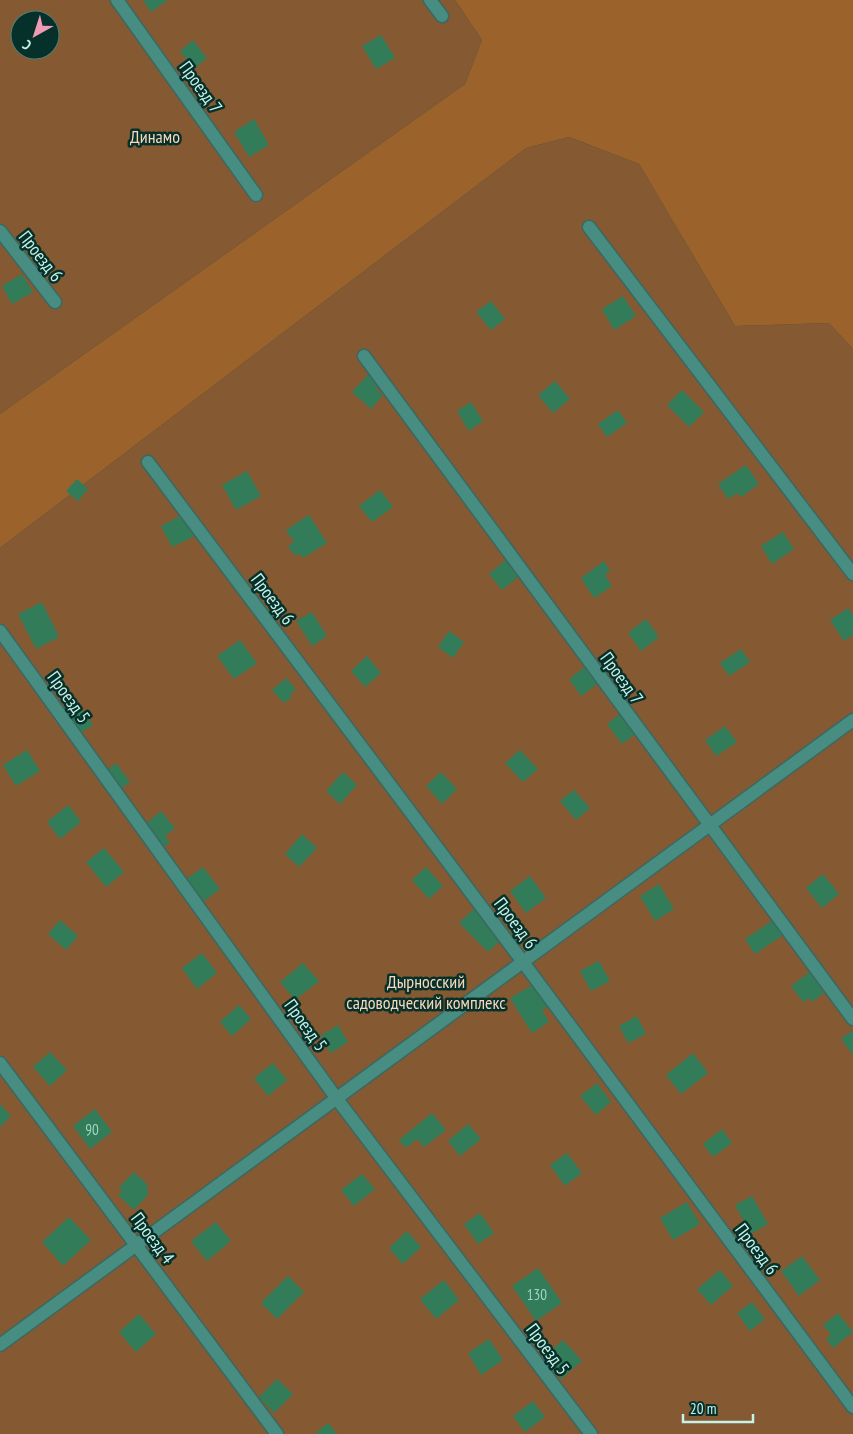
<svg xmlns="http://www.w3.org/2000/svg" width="853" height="1434" font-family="'PT Sans Narrow',sans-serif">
<rect width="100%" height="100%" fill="#1a4b44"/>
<!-- green -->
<path fill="#855932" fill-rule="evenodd" d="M0 0H455L482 40 465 84 0 414ZM20 20H50V50H20Z
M569 137 639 164 735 326 829 323 853 349V1434H0V548L526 148Z"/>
<!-- forest -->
<path fill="#9c622b" d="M455 0H853V349L829 323 735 326 639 164 569 137 526 148 0 548V414L465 84 482 40Z"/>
<!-- building -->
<path fill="#327c5a" d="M143 0H168L151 12Z
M381 35 395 58 376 69 362 46Z
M193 40 207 58 194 69 180 51Z
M254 119 269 145 249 157 234 132Z
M22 274 33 292 12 304 2 286Z
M623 296 636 316 614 330 602 309Z
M491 301 505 319 491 330 476 312Z
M373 369 385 379 376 389 383 395 371 409 352 392Z
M555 381 570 399 553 413 538 395Z
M682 390 704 412 689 427 667 405Z
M471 402 483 421 469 431 457 411Z
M618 410 627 423 607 437 598 424Z
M746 465 759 484 741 497 737 493 728 499 718 484Z
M247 471 261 496 236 510 222 485Z
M77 479 88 489 78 501 66 491Z
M380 490 393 507 372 522 359 506Z
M186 513 197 535 172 547 161 526Z
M309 515 327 543 303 558 299 553 295 556 288 546 294 542 286 530Z
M783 532 794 549 772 564 761 546Z
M509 557 523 573 502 590 489 574Z
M604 561 610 571 605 575 612 586 594 598 581 578Z
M42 602 59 637 36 649 18 614Z
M848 608 853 615V635L844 641 830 620Z
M312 612 327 636 312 646 296 621Z
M646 619 659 637 641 651 628 633Z
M449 631 464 642 453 658 438 647Z
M240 640 257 663 234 679 217 656Z
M741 649 750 662 729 676 720 663Z
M367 656 381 673 365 687 351 671Z
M587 665 600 682 581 696 569 679Z
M286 678 296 689 290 694 292 697 284 703 272 690Z
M81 708 93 725 73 738 62 720Z
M628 708 644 728 622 744 607 724Z
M725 726 737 742 716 756 705 740Z
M27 750 40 771 16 786 3 765Z
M520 750 538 769 523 782 505 763Z
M116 763 130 782 113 795 99 776Z
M343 772 357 785 340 804 326 791Z
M441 772 457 789 442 804 426 786Z
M574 790 590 808 576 820 560 801Z
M68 805 81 822 60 839 47 822Z
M161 811 175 828 165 836 170 842 161 850 142 827Z
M302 834 317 848 299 867 285 854Z
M104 848 124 872 106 887 86 862Z
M203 867 220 889 199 905 182 882Z
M426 867 443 886 429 899 412 880Z
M823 874 839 894 822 908 806 888Z
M530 876 546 898 526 913 510 891Z
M659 884 674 909 655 921 640 896Z
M477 906 506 935 488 952 459 923Z
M776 918 786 933 755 954 745 939Z
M60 920 78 936 66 950 48 934Z
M202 953 217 973 197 989 182 968Z
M599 961 610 981 591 991 580 971Z
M303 963 319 981 295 1000 280 982Z
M819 965 831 981 821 989 824 993 812 1002 810 998 803 1002 791 986Z
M536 983 550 1006 542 1010 549 1022 532 1033 510 998Z
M239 1005 251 1019 232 1036 220 1022Z
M637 1016 646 1034 628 1043 619 1026Z
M338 1025 348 1042 331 1053 320 1036Z
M853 1030V1055L841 1039Z
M50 1052 67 1070 50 1086 33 1067Z
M693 1053 708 1073 681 1094 666 1075Z
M273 1063 287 1080 268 1096 254 1078Z
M597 1083 611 1102 596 1115 580 1096Z
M0 1104 11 1116 0 1127Z
M95 1109 112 1132 90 1149 73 1126Z
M432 1113 446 1130 424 1147 417 1139 406 1148 399 1140Z
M468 1124 481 1139 460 1156 448 1141Z
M722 1129 732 1143 713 1157 703 1144Z
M567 1153 582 1173 565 1186 550 1165Z
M134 1172 147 1184 148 1195 134 1210 118 1195 122 1191 119 1187Z
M362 1174 375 1189 354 1206 341 1190Z
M752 1196 768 1224 751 1234 735 1205Z
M687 1202 700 1224 673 1240 660 1218Z
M480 1213 494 1233 478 1244 464 1224Z
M69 1217 91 1240 63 1266 42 1242Z
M216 1222 231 1241 207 1261 191 1241Z
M407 1231 421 1247 403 1264 389 1248Z
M802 1256 820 1280 799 1296 781 1271Z
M538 1268 562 1303 536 1321 512 1286Z
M720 1270 733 1286 711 1305 697 1289Z
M288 1276 304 1292 277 1319 261 1303Z
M444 1280 459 1300 436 1319 420 1299Z
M752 1302 765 1319 750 1331 737 1313Z
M838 1313 853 1332 833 1348 826 1339 831 1335 823 1325Z
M139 1314 156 1334 136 1352 119 1332Z
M489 1339 503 1360 481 1375 468 1353Z
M563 1340 582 1361 561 1379 542 1359Z
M277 1379 293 1394 274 1413 259 1397Z
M533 1401 545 1417 525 1432 513 1416Z
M328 1423 337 1434H315Z"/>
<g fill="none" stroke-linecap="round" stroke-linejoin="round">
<defs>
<path id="minor" d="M117 0 256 195
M430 0 442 16
M589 227 853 574
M0 231 55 302
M364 356 853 1019
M148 462 523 962 853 1407
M0 631 337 1099 591 1434
M0 1063 277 1434
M0 1345 853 720"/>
</defs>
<!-- minor casing -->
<use href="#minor" stroke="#396962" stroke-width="15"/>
<!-- minor -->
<use href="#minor" stroke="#478d81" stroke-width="12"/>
</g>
<g text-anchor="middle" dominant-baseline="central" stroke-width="5" stroke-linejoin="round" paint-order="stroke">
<!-- number labels -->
<g font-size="15" fill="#a2d4c5">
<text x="92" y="1129">90</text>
<text x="537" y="1294">130</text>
</g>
<!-- street labels -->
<g font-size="18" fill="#c7f2e9" stroke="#06302a">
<text transform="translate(201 87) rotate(54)">Проезд 7</text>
<text transform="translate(41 256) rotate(52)">Проезд 6</text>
<text transform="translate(273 599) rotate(53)">Проезд 6</text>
<text transform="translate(622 678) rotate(54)">Проезд 7</text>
<text transform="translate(69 697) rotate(54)">Проезд 5</text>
<text transform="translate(516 923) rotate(53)">Проезд 6</text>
<text transform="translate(306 1025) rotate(54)">Проезд 5</text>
<text transform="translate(153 1238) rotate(53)">Проезд 4</text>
<text transform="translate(757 1249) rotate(53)">Проезд 6</text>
<text transform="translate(548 1349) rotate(53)">Проезд 5</text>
</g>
<!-- park labels -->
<g font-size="18" fill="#fad8bc" stroke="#06302a">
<text x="155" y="136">Динамо</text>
<text x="426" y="981">Дырносский<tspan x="426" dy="21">садоводческий комплекс</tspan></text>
</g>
</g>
<!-- north arrow -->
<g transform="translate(35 35) rotate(219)"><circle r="24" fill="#06302a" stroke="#537e76"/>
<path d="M0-4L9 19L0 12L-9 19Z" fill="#f19ab3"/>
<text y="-8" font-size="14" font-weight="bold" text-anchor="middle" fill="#c7f2e9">С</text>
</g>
<!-- scale -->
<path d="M683 1414v8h70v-8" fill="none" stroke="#c7f2e9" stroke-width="2.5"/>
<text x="690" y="1414" font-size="15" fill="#c7f2e9" stroke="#06302a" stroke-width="4" paint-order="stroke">20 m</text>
</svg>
